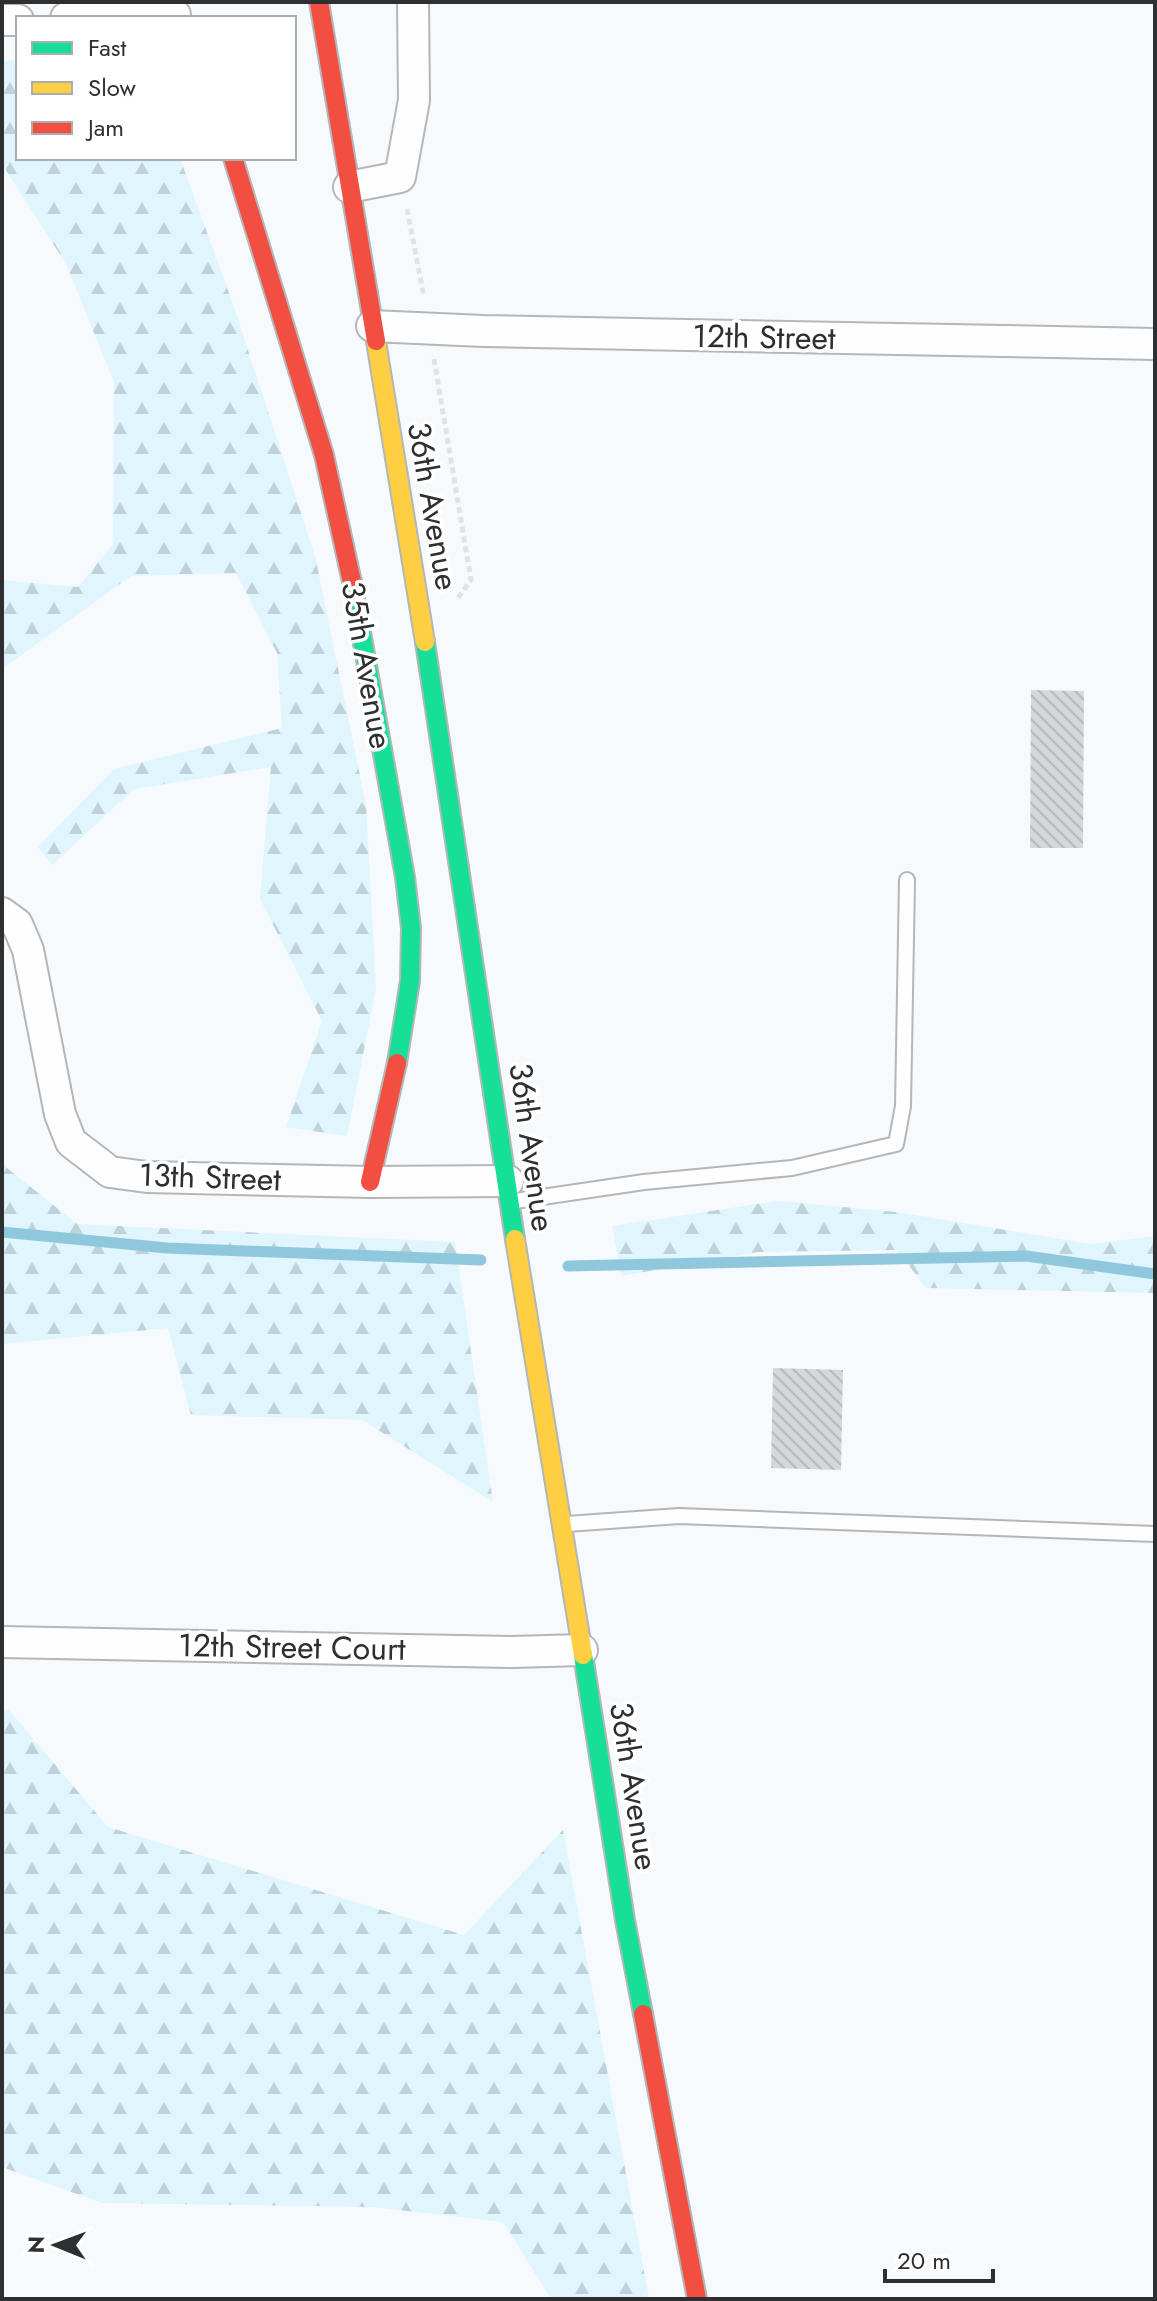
<svg xmlns="http://www.w3.org/2000/svg" width="1157" height="2301" font-family="Jost,sans-serif">
<defs>
<pattern id="forest-firs" width="22" height="20" patternUnits="userSpaceOnUse" patternTransform="scale(2)"><rect width="22" height="20" fill="#e0f5fd"/><path d="M5 1l3.5 6h-7zM16 11l3.5 6h-7z" fill="#c0d2d9"/></pattern>
<pattern id="building-back-hatch" width="6" height="6" patternUnits="userSpaceOnUse" patternTransform="scale(2)"><rect width="6" height="6" fill="#d5d7d8"/><path d="M-1 5l2 2M0 0l6 6M5-1l2 2" fill="none" stroke="#b7b9ba"/></pattern>
</defs>
<rect width="100%" height="100%" fill="#f7fafc"/>
<!-- forest -->
<path fill="url(#forest-firs)" d="M18 60V158H180L233 304 315 556 366 805 376 989 347 1136 286 1127 322 1021 260 899 271 767 134 789 52 865 38 847 114 769 282 728 277 653 236 573 131 576 2 669V580L78 587 113 544 114 382 66 264 2 164V61Z
M2 1164 77 1224 455 1242 493 1502 362 1420 191 1415 168 1328 2 1344Z
M778 1201 897 1212 1091 1244 1155 1236V1293L926 1288 897 1250 758 1252 621 1276 612 1226Z
M8 1709 108 1827 464 1935 563 1830 649 2299H551L503 2222 373 2207 102 2203 2 2167V1712Z"/>
<g fill="none" stroke-linecap="round" stroke-linejoin="round">
<!-- stream -->
<path stroke="#8fc8dc" stroke-width="11" d="M2 1232 167 1248 481 1260
M568 1266 1026 1256 1155 1274"/>
</g>
<!-- building -->
<path fill="url(#building-back-hatch)" d="M1031 690 1084 691 1083 848H1030Z
M773 1368 843 1370 841 1470 771 1468Z"/>
<g fill="none" stroke-linecap="round" stroke-linejoin="round">
<defs>
<path id="lane" d="M515 1201 644 1182 792 1168 896 1144 903 1106 907 880
M567 1524 679 1516 1155 1534"/>
<path id="street" d="M66 18 175 15
M2 20H18
M349 187 400 177 414 100 413 2
M372 326 483 331 1155 344
M2 913 17 924 28 950 60 1114 71 1142 110 1172 147 1177 370 1182 508 1181
M2 1642 512 1652 582 1650"/>
<path id="fast" d="M352 582 405 877 411 928 410 981 397 1063
M425 642 515 1239
M583 1655 625 1920 643 2014"/>
<path id="slow" d="M376 341 425 642
M515 1239 583 1655"/>
<path id="jam" d="M319 2 376 341
M233 158 324 455 352 582
M370 1182 397 1063
M643 2014 697 2299"/>
</defs>
<!-- lane casing -->
<use href="#lane" stroke="#b4b6b7" stroke-width="18"/>
<!-- street casing -->
<use href="#street" stroke="#b4b6b7" stroke-width="34"/>
<!-- fast casing -->
<use href="#fast" stroke="#b4b6b7" stroke-width="22"/>
<!-- slow casing -->
<use href="#slow" stroke="#b4b6b7" stroke-width="22"/>
<!-- jam casing -->
<use href="#jam" stroke="#b4b6b7" stroke-width="22"/>
<!-- path -->
<path stroke="#e2e2e2" stroke-width="5" stroke-dasharray="6 4" stroke-linecap="butt" d="M407 209 424 297
M434 359 471 580 458 598"/>
<!-- lane -->
<use href="#lane" stroke="#fefeff" stroke-width="14"/>
<!-- street -->
<use href="#street" stroke="#fefeff" stroke-width="30"/>
<!-- fast -->
<use href="#fast" stroke="#16e098" stroke-width="18"/>
<!-- slow -->
<use href="#slow" stroke="#ffcf43" stroke-width="18"/>
<!-- jam -->
<use href="#jam" stroke="#f24e42" stroke-width="18"/>
</g>
<g text-anchor="middle" dominant-baseline="central" stroke-width="7" stroke-linejoin="round" paint-order="stroke">
<!-- street labels -->
<g font-size="32" fill="#2e2f30" stroke="#fff">
<text transform="translate(764 337) rotate(1)">12th Street</text>
<text transform="translate(433 506) rotate(80)">36th Avenue</text>
<text transform="translate(367 665) rotate(80)">35th Avenue</text>
<text transform="translate(532 1147) rotate(82)">36th Avenue</text>
<text transform="translate(210 1177) rotate(2)">13th Street</text>
<text transform="translate(292 1647) rotate(1)">12th Street Court</text>
<text transform="translate(634 1786) rotate(81)">36th Avenue</text>
</g>
</g>
<!-- border -->
<rect width="1157" height="2301" fill="none" stroke="#2e2f30" stroke-width="8"/>
<!-- legend -->
<rect x="16" y="16" width="280" height="144" fill="#ffffff" stroke="#abacac" stroke-width="2"/>
<rect x="32" y="42" width="40" height="12" fill="#16e098" stroke="#abacac" stroke-width="2"/>
<text x="88" y="56" font-size="24" fill="#2e2f30">Fast</text>
<rect x="32" y="82" width="40" height="12" fill="#ffcf43" stroke="#abacac" stroke-width="2"/>
<text x="88" y="96" font-size="24" fill="#2e2f30">Slow</text>
<rect x="32" y="122" width="40" height="12" fill="#f24e42" stroke="#abacac" stroke-width="2"/>
<text x="88" y="136" font-size="24" fill="#2e2f30">Jam</text>
<!-- north arrow -->
<g transform="translate(56 2245) rotate(271)" stroke="#ffffff" stroke-width="6" paint-order="stroke">
<path d="M0-6L14 30L0 20L-14 30Z" fill="#2e2f30"/>
<text y="-12" font-size="22" font-weight="bold" text-anchor="middle" fill="#2e2f30">N</text>
</g>
<!-- scale -->
<path d="M885 2269v12h108v-12" fill="none" stroke="#2e2f30" stroke-width="4"/>
<text x="897" y="2269" font-size="24" fill="#2e2f30" stroke="#ffffff" stroke-width="6" paint-order="stroke">20 m</text>
</svg>
